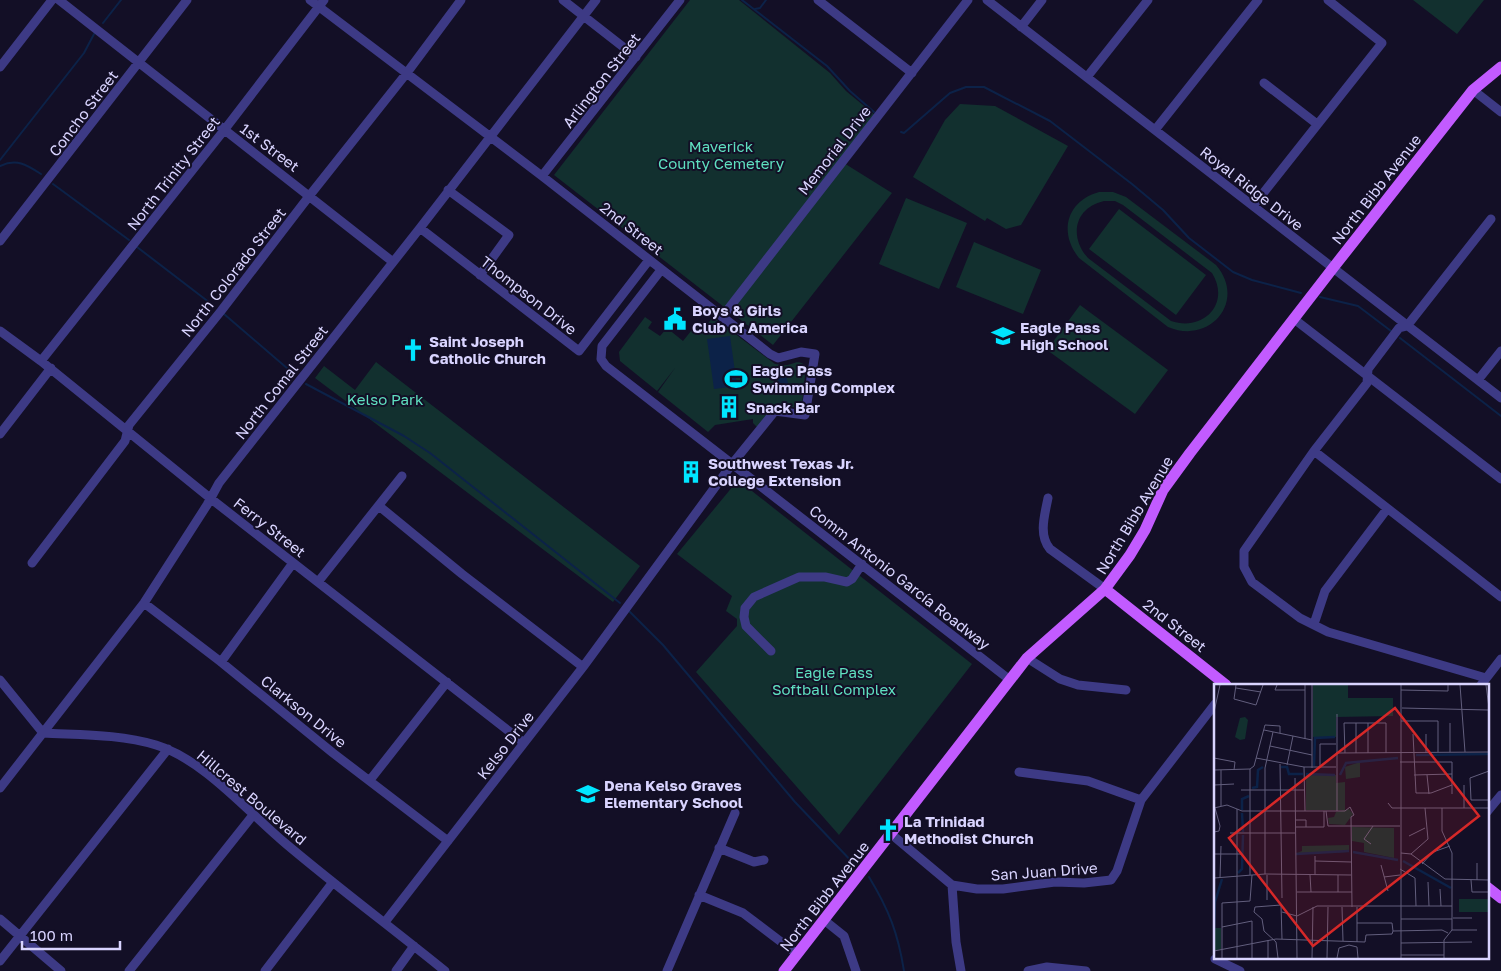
<svg xmlns="http://www.w3.org/2000/svg" width="1501" height="971" font-family="'Golos Text',sans-serif">
<rect width="100%" height="100%" fill="#130f26"/>
<!-- green -->
<path fill="#12302f" fill-rule="evenodd" d="M690 0H739L830 73 846 91 875 115 839 160 892 193 773 345 554 175Z
M1413 0H1484L1457 34Z
M960 104 995 106 1068 146 1021 225 1006 229 987 218 985 221 913 177 945 120Z
M1099 192H1113L1126 197 1216 265C1247 301 1210 345 1168 327L1079 258C1058 232 1067 201 1099 192ZM1104 201H1115L1123 205 1212 273C1231 304 1203 332 1171 321L1088 258C1069 237 1074 208 1104 201Z
M906 198 967 223 939 289 879 264Z
M1119 209 1206 275 1176 315 1089 249Z
M974 242 1041 270 1023 314 956 287Z
M1080 305 1168 370 1135 414 1047 350Z
M645 317 652 322 648 328 660 336 667 328 683 341 699 321 706 326 713 317 775 364C776 364 783 365 784 365 794 365 797 358 806 366L802 404 798 407H775L758 428 753 423V419L715 425 708 432 658 392 675 368 657 391 620 361 619 352Z
M376 362 640 566 613 602 315 378 324 366 355 390Z
M738 480 972 664 839 835 696 672 737 626V619L726 611 732 596 677 554Z"/>
<!-- water -->
<path fill="#0c2248" d="M730 336 737 386 714 389 707 339Z
M786 375 789 387 778 389V377Z"/>
<g fill="none" stroke-linecap="round" stroke-linejoin="round">
<!-- stream -->
<path stroke="#0c2248" stroke-width="2" d="M742 0 827 66 850 91 874 112
M755 9 760 8 766 0
M103 23 121 0
M901 132 904 133 950 93 966 87H984L1050 121 1132 184 1163 210 1189 238 1233 272 1252 280 1301 293
M0 160 84 53 94 34
M0 166C17 158 27 165 41 174
M53 184 129 240
M137 247 214 306
M1320 297 1358 306 1391 331
M224 314 295 375
M1400 338 1501 416
M306 384 404 436 430 453 620 603
M629 611 663 645 795 802 856 866
M869 877C889 910 898 933 904 971"/>
<!-- minor -->
<path stroke="#3d3a85" stroke-width="9" d="M59 0 393 262
M310 0 542 176 770 354 778 358 801 352 815 354 805 415 775 411 732 464 583 667 385 922
M563 0 636 57
M818 0 912 73
M987 0 1501 398
M1021 27 1042 0
M0 67 52 0
M1087 77 1148 0
M1264 83 1317 124
M1473 90 1501 112
M1155 130 1258 0
M542 176 680 0
M448 190 509 235 480 275
M1253 206 1382 43 1328 0
M420 228 579 351 649 260
M0 241 187 0
M661 270 602 346 601 359 606 366 1010 680
M722 317 968 0
M1294 319 1501 479
M0 331 41 361 210 498 524 743
M41 361 225 129 324 0
M1478 380 1501 351
M0 434 51 368
M1314 451 1501 597
M1048 498C1045 514 1038 535 1050 549L1105 589
M379 506 462 574 583 667
M32 563 125 441 129 425 221 311 310 195 406 74 461 0
M318 582 402 476
M144 603 221 662 333 753 448 841
M1314 624 1325 591 1387 509
M771 651 746 626 744 617 745 608 754 597 799 577H825L847 582 852 579 862 564
M1027 658 1060 679 1078 685 1126 690
M221 662 293 563
M1486 678 1328 632 1300 618 1252 582 1244 567V551L1314 451 1367 383 1368 369 1399 328 1407 326 1491 219
M0 680 43 733C80 735 120 734 156 745 203 759 248 812 285 843 337 887 392 928 445 971
M1481 685 1501 659
M1019 772 1088 781 1141 800
M370 780 447 682
M0 788 144 603 207 505 219 483 420 228 596 0
M1487 812 1501 795
M891 834 952 885 956 942 961 971
M719 848 754 862 764 860
M952 885 977 889H1003L1055 882 1084 883 1111 880 1117 871 1141 800 1215 704
M699 895 743 913 797 954
M0 919 61 971
M824 920 844 936 856 971
M1215 959 1240 971
M0 961 168 749
M129 971 253 815
M265 971 333 882
M396 971 414 946
M667 971 735 813
M1028 971 1047 967 1086 971"/>
<!-- major -->
<path stroke="#c25bff" stroke-width="11" d="M1105 589 1226 685
M1487 887 1501 898
M784 971 1027 658 1105 589 1130 555 1145 530 1163 490 1190 453 1333 268 1473 90 1501 67"/>
</g>
<!-- icons -->
<defs>
<symbol id="civic-bare" viewBox="-9 -9 18 18"><path d="M-.6-6.5H3V-4.5H.6V-3L4-1V1h2V6H-6V1h2V-1L-.6-3ZM-1.2 2.5V6h2.4V2.5Z" fill="#00e5ff" stroke="#130f26" stroke-width="2.5" paint-order="stroke"/></symbol>
<symbol id="school-bare" viewBox="-9 -9 18 18"><path d="M0-5L7-2L0 1L-7-2ZM-4 1L0 2.5L4 1V4Q0 6-4 4Z" fill="#00e5ff" stroke="#130f26" stroke-width="2.5" paint-order="stroke"/></symbol>
<symbol id="church-bare" viewBox="-9 -9 18 18"><path d="M-1.2-6h2.4v3.5h3.3v2.4h-3.3V6h-2.4V-.1h-3.3v-2.4h3.3Z" fill="#00e5ff" stroke="#130f26" stroke-width="2.5" paint-order="stroke"/></symbol>
<symbol id="stadium-bare" viewBox="-9 -9 18 18"><path d="M0-5a6.5 5 0 1 0 0 10a6.5 5 0 1 0 0-10ZM-3.5-1.8h7v3.6h-7Z" fill="#00e5ff" stroke="#130f26" stroke-width="2.5" paint-order="stroke"/></symbol>
<symbol id="building-bare" viewBox="-9 -9 18 18"><path d="M-4-6H4V6H1V3H-1V6H-4ZM-2.5-4.3h1.7v1.8h-1.7ZM.8-4.3h1.7v1.8H.8ZM-2.5-1h1.7V.8h-1.7ZM.8-1h1.7V.8H.8Z" fill="#00e5ff" stroke="#130f26" stroke-width="2.5" paint-order="stroke"/></symbol>
</defs>
<g fill-rule="evenodd">
<use href="#civic-bare" x="659" y="303" width="32" height="32"/>
<use href="#school-bare" x="987" y="320" width="32" height="32"/>
<use href="#church-bare" x="397" y="334" width="32" height="32"/>
<use href="#stadium-bare" x="720" y="363" width="32" height="32"/>
<use href="#building-bare" x="713" y="391" width="32" height="32"/>
<use href="#building-bare" x="675" y="456" width="32" height="32"/>
<use href="#school-bare" x="572" y="778" width="32" height="32"/>
<use href="#church-bare" x="872" y="814" width="32" height="32"/>
</g>
<g text-anchor="middle" dominant-baseline="central" stroke-width="4" stroke-linejoin="round" paint-order="stroke">
<!-- street labels -->
<g font-size="15" fill="#d9d4ff" stroke="#130f26">
<text transform="translate(601 80) rotate(-52)">Arlington Street</text>
<text transform="translate(83 113) rotate(-53)">Concho Street</text>
<text transform="translate(270 147) rotate(37)">1st Street</text>
<text transform="translate(834 150) rotate(-52)">Memorial Drive</text>
<text transform="translate(173 173) rotate(-52)">North Trinity Street</text>
<text transform="translate(1252 188) rotate(38)">Royal Ridge Drive</text>
<text transform="translate(1376 189) rotate(-52)">North Bibb Avenue</text>
<text transform="translate(632 228) rotate(38)">2nd Street</text>
<text transform="translate(233 272) rotate(-52)">North Colorado Street</text>
<text transform="translate(529 295) rotate(38)">Thompson Drive</text>
<text transform="translate(281 382) rotate(-52)">North Comal Street</text>
<text transform="translate(1134 515) rotate(-59)">North Bibb Avenue</text>
<text transform="translate(270 527) rotate(38)">Ferry Street</text>
<text transform="translate(900 577) rotate(38)">Comm Antonio García Roadway</text>
<text transform="translate(1175 625) rotate(38)">2nd Street</text>
<text transform="translate(304 711) rotate(39)">Clarkson Drive</text>
<text transform="translate(505 745) rotate(-52)">Kelso Drive</text>
<text transform="translate(252 797) rotate(40)">Hillcrest Boulevard</text>
<text transform="translate(1044 871) rotate(-4)">San Juan Drive</text>
<text transform="translate(824 896) rotate(-52)">North Bibb Avenue</text>
</g>
<!-- park labels -->
<g font-size="15" fill="#5fe0c0" stroke="#130f26">
<text x="721" y="146">Maverick<tspan x="721" dy="17">County Cemetery</tspan></text>
<text x="385" y="399">Kelso Park</text>
<text x="834" y="672">Eagle Pass<tspan x="834" dy="17">Softball Complex</tspan></text>
</g>
<!-- poi labels -->
<g font-size="15" font-weight="bold" fill="#d9d4ff" stroke="#130f26" text-anchor="start">
<text x="692" y="310">Boys &amp; Girls<tspan x="692" dy="17">Club of America</tspan></text>
<text x="1020" y="327">Eagle Pass<tspan x="1020" dy="17">High School</tspan></text>
<text x="429" y="341">Saint Joseph<tspan x="429" dy="17">Catholic Church</tspan></text>
<text x="752" y="370">Eagle Pass<tspan x="752" dy="17">Swimming Complex</tspan></text>
<text x="746" y="407">Snack Bar</text>
<text x="708" y="463">Southwest Texas Jr.<tspan x="708" dy="17">College Extension</tspan></text>
<text x="604" y="785">Dena Kelso Graves<tspan x="604" dy="17">Elementary School</tspan></text>
<text x="904" y="821">La Trinidad<tspan x="904" dy="17">Methodist Church</tspan></text>
</g>
</g>
<!-- overview -->
<g transform="translate(1214 684)">
<rect width="275" height="275" fill="#130f26"/>
<path d="M99 1H134V14H179V32L122 33V53H99ZM31 33 34 36 31 55 26 56 21 53 26 34ZM146 78V93L132 95 131 83ZM92 90 122 91V99L131 98V126H92ZM135 125 139 130 131 141 115 140 114 134 120 133 122 128ZM138 143 180 144V174L150 168V159L138 157ZM135 161V168L83 169 88 167V162ZM245 215H275V228H245ZM1 244H7V265L0 267Z" fill="#12302f"/>
<path fill="none" stroke="#0c2248" stroke-width="2.5" d="M202 71 274 70M100 82 101 54 121 53M67 83H73L75 90H89M92 90 121 91M126 91 132 79 184 74M38 104 43 103 44 86 49 83M28 126V115L35 112M28 129 29 148M139 168 184 176M82 170 135 167M189 177 237 204M24 189 28 185 29 151M0 246 1 218 8 195"/>
<path fill="none" stroke="#625e7d" stroke-width="1" d="M22 1 20 15 42 21 49 1M63 1 61 6H91M91 1V55M98 1V84M246 1 251 68M272 1 275 24M22 4 47 8M187 6 234 7V1M188 24 274 26M0 28 6 1M187 37H224V68M50 46 98 56M199 50 202 109H217L238 101M212 50V69M56 62 98 71M236 68V39M122 69 275 68M131 69 130 39H172V69M142 69V39M154 69V39M0 74 21 78 20 86M42 74 90 83H122M186 78H238V110M66 80 68 214M73 81 79 52M90 83 91 127M106 83V60H122M36 85V191M36 85 40 82 51 41 66 42V49M0 86 36 85M7 86V122M275 87 256 94 257 116H275M200 91 238 90M213 91 215 110M81 94 83 274M0 101 20 100M250 101V124M27 106H91M174 119 178 124H188M0 124 13 121 28 127H131L136 123 140 131 137 133 138 223M188 124H275M228 124V147L238 169V246M23 125V274M112 127 114 142H186M123 127V30M81 136H92V143M82 143H110V127M0 148 5 147 6 142 1 124M16 149H81M195 152 211 144M157 160 150 155 159 142M187 169 197 170 231 195 275 196M0 170H27M197 170 214 155 211 124M101 177 137 178M263 179V196M208 180 219 168 236 162M167 181 174 207M186 185 201 194 202 222M51 190V84L59 48M53 191V216M96 191 97 208M101 191V172M170 193 186 191M0 194 51 190 137 191M6 194 7 162M257 196 258 208H275M214 198 215 222M226 205 227 222M83 208H138M124 208V191M128 223 129 257M143 223V258M68 228 83 232 103 222H238M239 234H258M187 235H238M143 239H178L179 247M8 243 38 237V274M238 246H263M187 259 258 258M0 267 62 255 151 258 152 251 178 250 179 247 228 246 234 249M187 271H230M8 274V219L36 217 38 191M54 274V256M64 274 62 258 50 247 48 235 40 228 41 223 67 221 68 255M98 274 99 223M113 274 114 223M123 274 125 264 135 261 143 263 144 274M187 274V1M230 274V256L238 246"/>
<path fill="#d62828" fill-opacity="0.15" stroke="#d62828" stroke-width="2.5" d="M181 24 265 132 99 262 15 154Z"/>
<rect width="275" height="275" fill="none" stroke="#d9d4ff" stroke-width="2.5"/>
</g>
<!-- scale -->
<path d="M22 941v8h98v-8" fill="none" stroke="#d9d4ff" stroke-width="2.5"/>
<text x="30" y="941" font-size="15" fill="#d9d4ff" stroke="#130f26" stroke-width="4" paint-order="stroke">100 m</text>
</svg>
